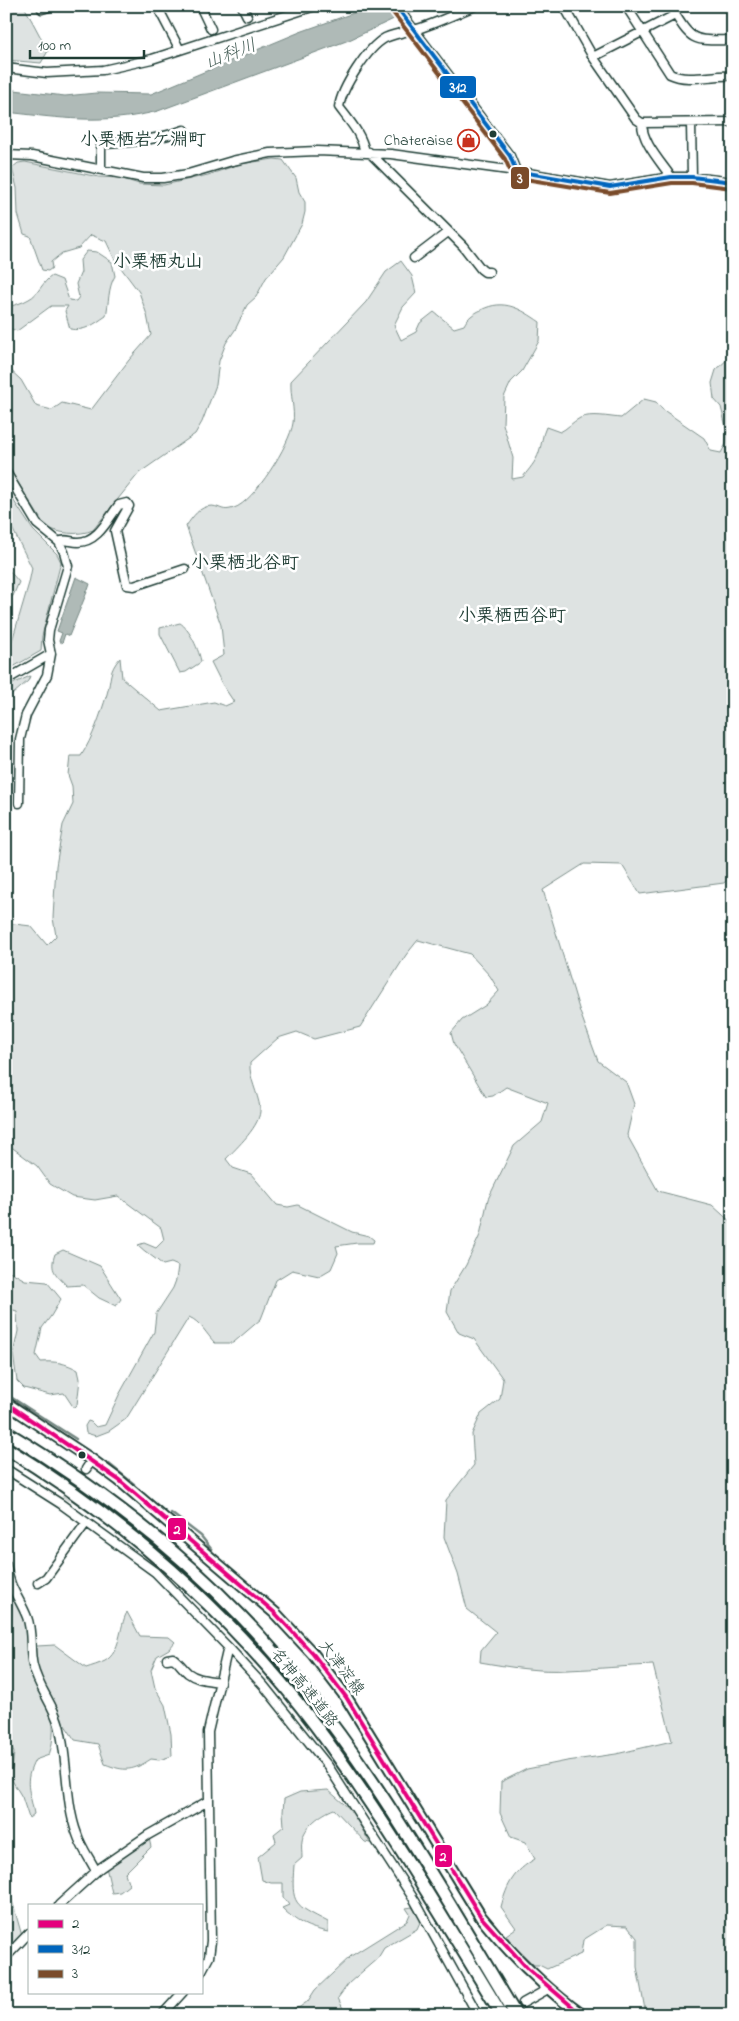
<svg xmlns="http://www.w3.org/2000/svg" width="739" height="2021" font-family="'Indie Flower','Klee One',sans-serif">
<rect width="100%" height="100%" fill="#fff"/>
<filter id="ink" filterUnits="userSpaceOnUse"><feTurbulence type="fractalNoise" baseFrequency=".02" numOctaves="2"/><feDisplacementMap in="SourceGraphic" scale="10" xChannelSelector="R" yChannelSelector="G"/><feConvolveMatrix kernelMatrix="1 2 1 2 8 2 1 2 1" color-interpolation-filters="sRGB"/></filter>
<g filter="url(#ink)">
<!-- green -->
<path fill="#dee3e2" stroke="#7e908b" d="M6 6H24L48 51 41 63 6 60Z
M274 159 283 160 296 178 299 192 305 202V212L302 224 284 257 266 278 256 297 247 305 235 330 226 343 219 361 216 385 202 422 195 434 139 473 93 530C79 536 58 534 45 526L6 463V366L21 380 36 406 52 410 62 403 91 410 129 360 151 335 147 315 139 292 115 260 106 241 91 235 79 248 62 253 51 262 52 268 48 271 42 270 30 236 24 234 18 214 17 188 12 168 18 163 25 162 99 177 120 178 139 184 164 185 208 175 240 164Z
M87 251 97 252 112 262 115 276C108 287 109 303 106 316 94 324 85 332 70 329L65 311 68 306H51L17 331 6 327V308C13 305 23 303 29 299 39 294 42 282 52 276L62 280 69 300 76 301 79 297 76 284 81 272 80 260Z
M401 261 412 276 416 293 403 307 394 325 401 340 416 332 420 323 434 312 454 328 464 325C468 317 473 314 481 310 504 298 521 309 540 322L539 341 522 371 511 382 504 397 503 424 513 458 512 479 523 477C529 469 536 462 539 452 542 444 542 435 546 427L560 432C567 429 572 422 580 418 591 413 609 417 621 418L644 399 656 402 662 409 704 438 711 451 721 453 726 444 727 431 721 407 714 399 712 383 716 370 733 354V873L724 883 640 894 622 865 584 864 543 890 580 1012 598 1061 626 1082 634 1104 627 1135 658 1191 712 1205 733 1224V1966L730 1968 728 2004 725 2015H646L637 1967V1938L627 1926 607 1925 583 1940 581 1954 547 1969 539 1965H534L516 1948 506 1935 516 1928 501 1907C507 1884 514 1871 535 1859L525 1842 511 1837 500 1813 501 1782 527 1769 567 1761 616 1754 672 1741 653 1665C625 1666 597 1669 568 1670 539 1672 509 1667 480 1662L481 1650 496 1632 467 1609 458 1574 444 1537 446 1500 474 1465 472 1434 481 1414 500 1399 503 1379 474 1339 459 1333 447 1312 450 1291 466 1265 480 1235 488 1199 514 1146 542 1122 548 1103 506 1087 493 1096 486 1097 454 1044 451 1033 462 1020 486 1005 499 991 490 976 470 954 418 940 406 955 360 1027 314 1039 297 1032 278 1038 250 1063C249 1079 258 1093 260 1108 262 1125 236 1148 226 1159L233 1168 251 1174 277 1205 288 1207 298 1205 352 1232 369 1236 374 1240 373 1243H357L336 1246 338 1253 331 1269 319 1276 292 1270 276 1280 261 1319 233 1343H215C206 1334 201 1322 189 1317L126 1419 109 1431 96 1436 86 1433 85 1426 88 1421 91 1422 96 1427 105 1425 119 1395 154 1332 156 1314 173 1288 176 1280 178 1266 171 1263 163 1265C154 1257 146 1253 138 1245L144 1243 156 1248 164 1240 161 1228 118 1196 95 1200 72 1197 50 1184 37 1166 6 1143V923L31 926 47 945 56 936 53 918 56 866 63 825 73 804 72 786 68 775 70 756H81C93 737 100 716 107 694 112 677 108 672 120 658L122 678 161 711 214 702 225 706 234 702 222 684 211 662 224 655 221 625 186 526C193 517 199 506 212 506 222 507 222 512 234 508 254 502 290 444 293 423 295 409 290 395 291 381L366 302 386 272Z
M6 489 33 530 57 554 61 562 42 636 41 651 6 671V646L12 641 29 583 32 568 6 516Z
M6 567 19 582 13 596 6 602Z
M180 623C189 628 200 652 201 662L186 672 180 673 160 634V628Z
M30 676 28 681 6 700V687Z
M63 1250 100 1266 121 1299 116 1306 99 1298 83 1285 67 1286C56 1274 49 1271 55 1254Z
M6 1269 25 1280 47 1282 61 1299 51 1316 42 1328 36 1355 41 1362C55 1361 66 1363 78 1370L80 1379 77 1405 74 1408 64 1393 50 1395 24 1388 17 1381 13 1354 18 1331 17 1311 6 1308Z
M6 1576 31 1619 28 1639 37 1646 55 1645 86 1668C92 1666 99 1664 105 1661 121 1652 119 1627 127 1612L140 1636 169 1637 175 1642 169 1649 157 1656 151 1670 155 1688 165 1705 171 1734 172 1756 159 1760 151 1759C133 1771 125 1772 105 1764L98 1744 75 1740 52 1706C53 1723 55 1738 49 1755L35 1760C23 1783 30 1790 34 1814L29 1818 22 1797 7 1772 12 1769 14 1753 6 1728Z
M328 1790 351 1810 370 1843 365 1842 334 1809C321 1814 304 1826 302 1841 301 1846 302 1852 302 1858L294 1865C291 1906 294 1904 328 1922V1932C308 1928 296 1922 282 1908L289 1905 283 1897V1883H271L262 1880 258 1857 276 1842 274 1834 284 1826 283 1812 284 1799 300 1792Z
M149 1838 151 1847 125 1873 129 1885 120 1892 112 1893 106 1867Z
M6 1879 22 1936 6 1952Z
M412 1907 421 1920 417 1929 384 1948 378 1958 349 1983 338 1998 346 2015H275L300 2007 308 2001 315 1990 351 1956 407 1921 410 1914 406 1908Z"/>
<!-- water -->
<path fill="#afbab7" stroke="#758883" d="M373 6H432L398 17 349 40 158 111C104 125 60 118 6 112V89L65 96 96 93 151 94 300 32Z
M76 577 90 584 88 590 85 591 87 592 69 636 65 634 62 643 59 641 62 633 57 631Z"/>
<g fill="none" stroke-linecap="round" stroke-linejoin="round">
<!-- stream -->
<path stroke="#758883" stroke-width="2.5" d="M6 1394 76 1439
M109 1464 134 1484
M171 1513 201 1536 212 1550"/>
<!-- minor-tunnel -->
<path stroke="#d2d8d6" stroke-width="8" stroke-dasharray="8 4" stroke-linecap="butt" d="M65 1499 86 1469"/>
<defs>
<path id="minor" d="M41 6 42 9 52 6
M157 6 180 50
M200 6 211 29
M242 6 247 16
M396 6 510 156 516 171
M564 6 593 57 636 119 642 123 733 122
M626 6 670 74C689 83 712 74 733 76
M670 6C692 42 691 41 733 40
M593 57 675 15
M6 68 47 73 103 70 152 59 315 6
M642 123C642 142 660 161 671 177
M691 124 692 177
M365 152C361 133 350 122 339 107 342 88 367 48 385 38 394 34 405 32 414 30 435 24 455 14 475 6
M369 152 463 246 481 269 485 272H489
M6 155 32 156 143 178H163L188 174 232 161 270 153 317 151 391 154 516 171 610 187 671 177H692L733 182
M101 169V144C130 143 157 140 184 130
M414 258 448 232
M6 472 37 524 59 542 64 552 68 566 49 630 48 640 51 654 6 680
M59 542C65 538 71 542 78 542 98 542 108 519 119 505L127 503 129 506 115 531 127 585 134 586 185 569
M19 803 20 739 26 715 47 675 51 654
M6 1469 61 1504 155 1572 228 1647 264 1686 328 1766 373 1836 415 1901 478 2015
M86 1469 92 1460
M6 1564C9 1588 19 1597 27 1617 33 1632 29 1650 33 1666 38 1687 53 1704 59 1725 68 1758 65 1803 77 1834 81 1847 90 1859 96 1871
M38 1583 46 1578 86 1523
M167 1659 173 1658C179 1662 182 1668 188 1673 197 1680 208 1680 220 1682
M59 1905 100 1868 148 1835 208 1801
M6 1957 29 1933
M201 1972 209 1957 211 1941 208 1732 228 1647
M523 2003 548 1989
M162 2015 183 1992"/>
<path id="major" d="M6 1403 92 1460 119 1480 275 1613 313 1654 346 1697 481 1917C510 1953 544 1988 582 2015"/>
<path id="highway" d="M6 1432C92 1484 172 1544 241 1616 354 1733 433 1877 516 2015
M6 1448C125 1521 231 1614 315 1725 384 1817 442 1917 502 2015"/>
</defs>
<!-- minor casing -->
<use href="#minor" stroke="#1f3d34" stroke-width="11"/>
<!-- major casing -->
<use href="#major" stroke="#1f3d34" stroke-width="14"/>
<!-- highway casing -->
<use href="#highway" stroke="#1f3d34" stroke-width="15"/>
<!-- minor -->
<use href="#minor" stroke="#fff" stroke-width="8"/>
<!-- major -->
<use href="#major" stroke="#fff" stroke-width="10"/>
<!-- highway -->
<use href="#highway" stroke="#fff" stroke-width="11"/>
<defs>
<path id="bus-1" d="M6 1403 119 1480 275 1613 313 1654 346 1697 481 1917 528 1969 582 2015"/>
<path id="bus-2" d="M396 6 510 156 516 171
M516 171 610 187 671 177H692L733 182"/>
<path id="bus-3" d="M391 10 505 159 513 177 610 193 672 183H692L732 188"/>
</defs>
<!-- bus-1 casing -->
<use href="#bus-1" stroke="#fff" stroke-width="8"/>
<!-- bus-2 casing -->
<use href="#bus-2" stroke="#fff" stroke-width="8"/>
<!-- bus-3 casing -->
<use href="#bus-3" stroke="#fff" stroke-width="8"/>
<!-- bus-1 -->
<use href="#bus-1" stroke="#e5007d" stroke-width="4"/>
<!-- bus-2 -->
<use href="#bus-2" stroke="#0065bd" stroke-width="4"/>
<!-- bus-3 -->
<use href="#bus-3" stroke="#7a4b2a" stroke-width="4"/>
</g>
</g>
<!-- icons -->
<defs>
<symbol id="shop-ring" viewBox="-11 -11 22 22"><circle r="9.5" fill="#fff" stroke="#c8321e" stroke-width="1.5"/><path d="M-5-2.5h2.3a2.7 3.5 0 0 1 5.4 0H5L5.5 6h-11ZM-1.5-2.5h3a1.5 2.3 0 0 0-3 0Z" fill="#c8321e"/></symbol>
</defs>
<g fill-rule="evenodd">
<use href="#shop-ring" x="456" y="128" width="25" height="25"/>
</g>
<!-- markers -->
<g fill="#1f3d34" stroke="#fff" stroke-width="2">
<circle cx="493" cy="134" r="4.5"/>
<circle cx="82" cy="1455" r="4.5"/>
</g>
<g text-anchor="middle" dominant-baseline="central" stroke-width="5" stroke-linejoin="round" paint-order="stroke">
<!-- poi labels -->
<g font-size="16" fill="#1f3d34" stroke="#fff" text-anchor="end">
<text x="453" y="141">Chateraise</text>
</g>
<!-- street labels -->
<g font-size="16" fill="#1f3d34" stroke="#fff">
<text transform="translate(341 1668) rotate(53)">大津淀線</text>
<text transform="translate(304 1688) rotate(51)">名神高速道路</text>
</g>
<!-- water labels -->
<g font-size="18" font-style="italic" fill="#4a625b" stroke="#fff">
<text transform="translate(231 55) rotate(-21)">山科川</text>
</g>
<!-- neighbourhood labels -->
<g font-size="18" font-weight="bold" fill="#1f3d34" stroke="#fff">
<text x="143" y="141">小栗栖岩ケ淵町</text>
<text x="158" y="263">小栗栖丸山</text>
<text x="245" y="564">小栗栖北谷町</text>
<text x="512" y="617">小栗栖西谷町</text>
</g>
</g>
<g stroke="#fff" stroke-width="2">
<rect x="439" y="75" width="38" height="24" rx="5" fill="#0065bd"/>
<rect x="510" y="166" width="20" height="24" rx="5" fill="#7a4b2a"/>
<rect x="167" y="1517" width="20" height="24" rx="5" fill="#e5007d"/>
<rect x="434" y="1844" width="19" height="24" rx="5" fill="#e5007d"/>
</g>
<g font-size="14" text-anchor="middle" font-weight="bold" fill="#fff">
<text x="458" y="92">312</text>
<text x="520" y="183">3</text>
<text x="177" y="1534">2</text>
<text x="443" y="1861">2</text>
</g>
<!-- margin -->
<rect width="739" height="2021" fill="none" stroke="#fff" stroke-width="25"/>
<rect x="12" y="12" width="714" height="1996" fill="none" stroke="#1f3d34" stroke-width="2" filter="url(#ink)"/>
<!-- legend -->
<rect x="28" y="1904" width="175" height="90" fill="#ffffff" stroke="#a5b1ae"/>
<rect x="38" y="1920" width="25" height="8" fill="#e5007d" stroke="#a5b1ae"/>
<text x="72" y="1928" font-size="15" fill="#1f3d34">2</text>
<rect x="38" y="1945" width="25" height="8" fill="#0065bd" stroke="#a5b1ae"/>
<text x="72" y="1954" font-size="15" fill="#1f3d34">312</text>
<rect x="38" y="1970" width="25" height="8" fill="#7a4b2a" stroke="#a5b1ae"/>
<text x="72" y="1978" font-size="15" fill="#1f3d34">3</text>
<!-- scale -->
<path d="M30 50v8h114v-8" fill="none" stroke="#1f3d34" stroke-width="2.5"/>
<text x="38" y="50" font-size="15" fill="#1f3d34" stroke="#ffffff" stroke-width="4" paint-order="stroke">100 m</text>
</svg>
